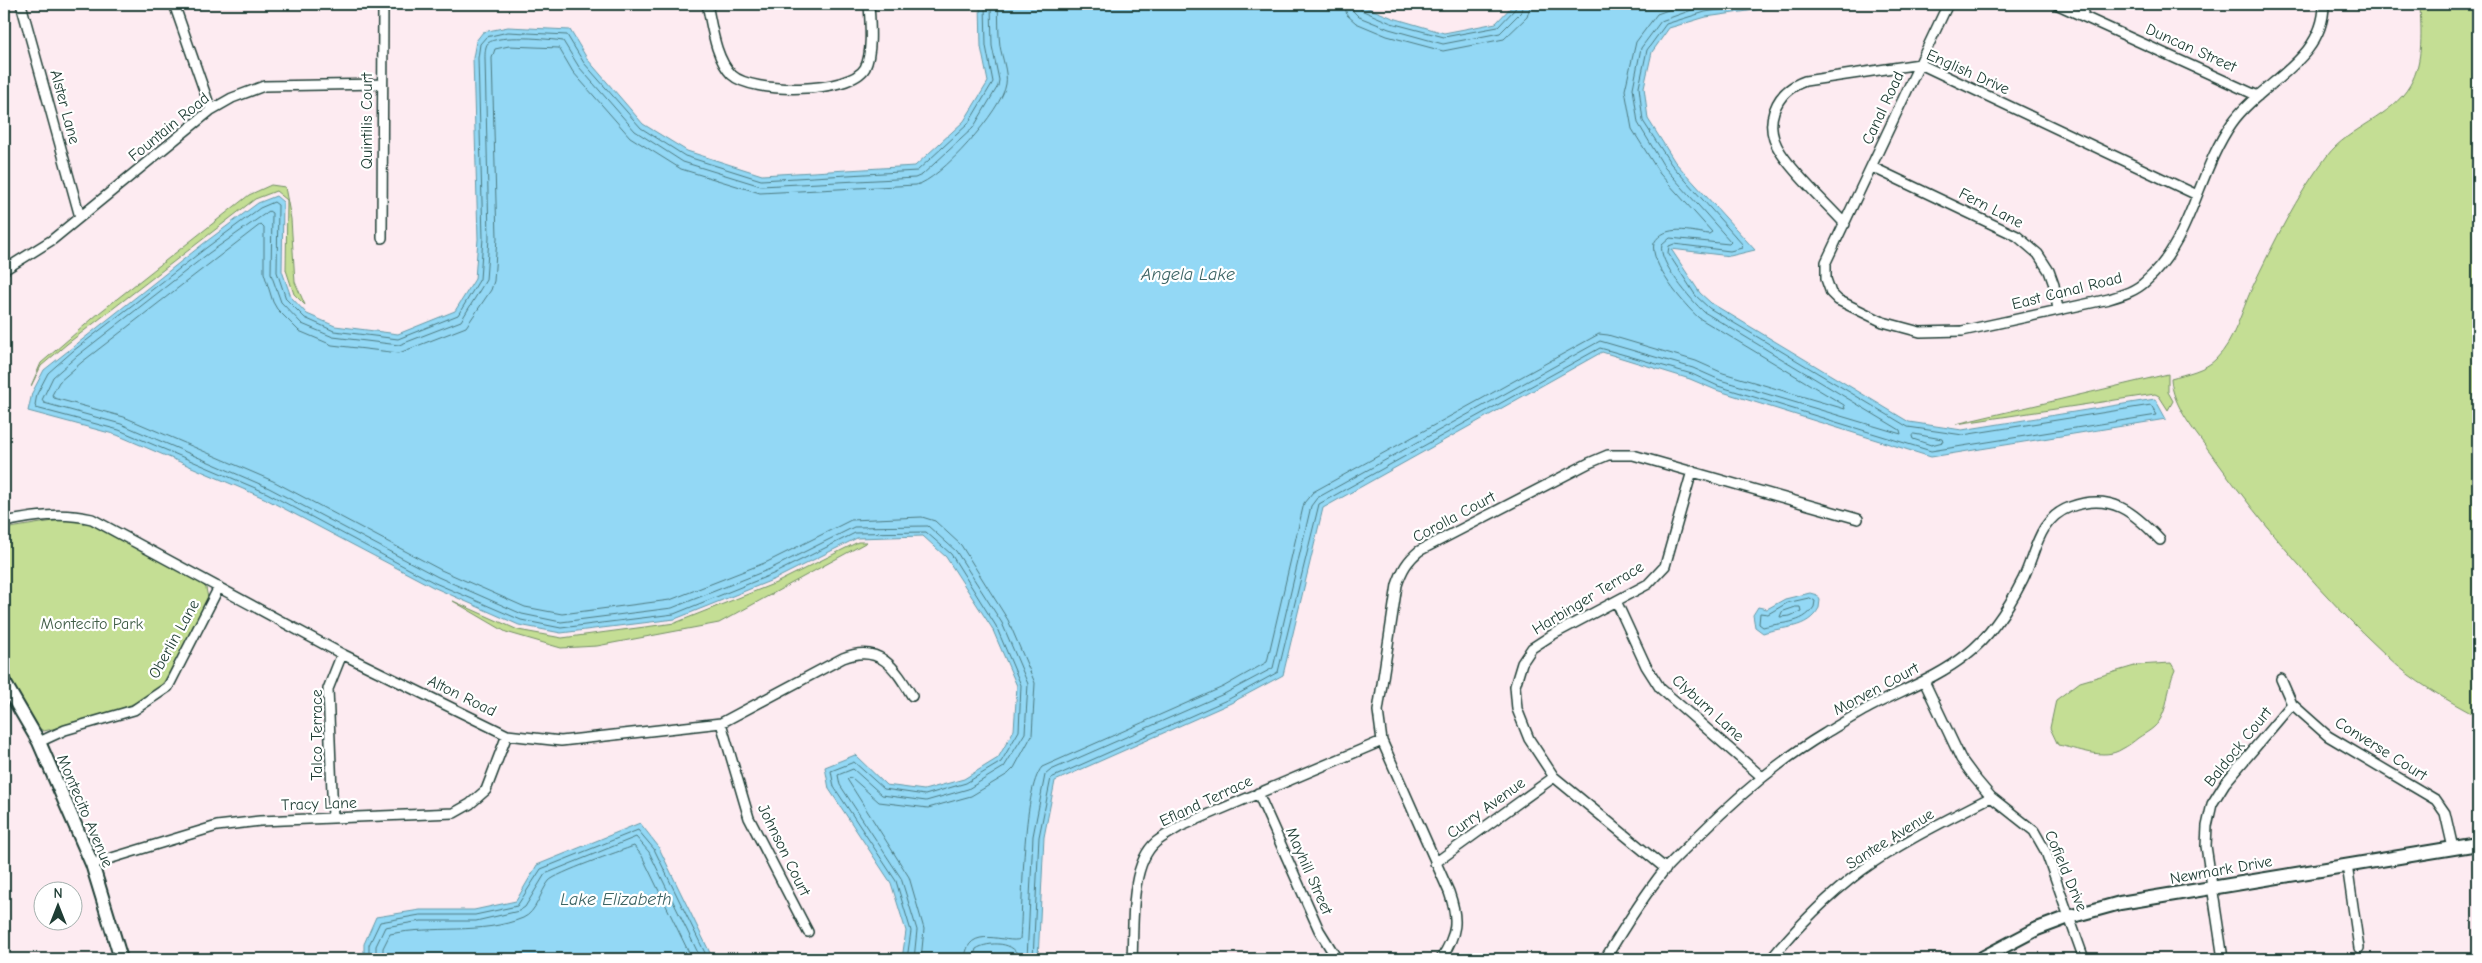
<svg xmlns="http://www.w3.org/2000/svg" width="2482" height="963" font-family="'Comic Neue',sans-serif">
<rect width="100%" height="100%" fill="#fdebf1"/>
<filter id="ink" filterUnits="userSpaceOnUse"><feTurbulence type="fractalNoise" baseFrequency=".02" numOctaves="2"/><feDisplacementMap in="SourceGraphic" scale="10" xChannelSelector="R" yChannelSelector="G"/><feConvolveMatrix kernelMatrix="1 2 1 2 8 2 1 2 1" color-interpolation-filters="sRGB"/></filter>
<g filter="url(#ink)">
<!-- green -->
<path fill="#c4de94" stroke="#728e64" d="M2420 4H2478V516L2475 542 2478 564V717C2446 699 2413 682 2387 656 2322 596 2265 528 2213 456 2197 434 2172 406 2171 378 2185 374 2206 370 2216 359 2235 340 2241 312 2252 288 2273 244 2297 195 2327 156 2349 127 2391 118 2410 85 2424 61 2421 31 2420 4Z
M271 185 285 187 291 219 295 282 305 305 294 294 286 270 287 200 276 191 255 199 67 344 41 366 31 386 41 363 99 313 249 195Z
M2168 374V392L2173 401 2168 410 2159 396 2155 394 1956 424Z
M66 519 82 521 93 525 200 582 206 588 208 598C196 622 175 675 155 691 134 709 72 724 44 731L34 726 4 673V529Z
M858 542H867L719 623 597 646 561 648 506 632 453 601 518 630 562 638 675 623 776 583Z
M2171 663 2175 670C2167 687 2169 703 2161 718 2156 728 2147 732 2138 738 2133 742 2128 746 2122 749 2104 761 2077 748 2058 745L2050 728 2056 700 2080 682 2138 665Z"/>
<!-- water -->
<path fill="#93d8f5" stroke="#659aa8" d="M980 4H1358L1393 18 1444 33 1496 23 1514 4H1797L1706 17 1669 28 1652 52 1644 87 1648 119 1675 162 1755 250 1730 256 1671 249 1700 293 1711 303 1909 422 1962 430 2155 399 2166 419 1931 457 1716 390 1690 379 1602 352 1323 508 1283 675 1231 703 1055 781 1044 837 1038 959 987 956 981 959H902L906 931 891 883 829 789 825 767 855 755 886 785 924 790 964 779 998 758 1014 730 1017 686 992 628 946 557 923 536 857 538 775 579 675 619 561 633 519 625 433 587 264 498 117 435 28 411 32 393 44 370 203 244 258 203 276 196 283 202 282 271 291 297 307 314 335 326 398 334 455 311 475 279 478 239 473 58 476 41 483 32 508 27 570 30 588 60 643 124 687 151 762 175 915 166 964 121 988 82 981 47Z
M1810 593 1817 595 1820 600 1819 608C1807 630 1783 626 1763 633L1755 627 1753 615 1758 607 1767 609 1785 599Z
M640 823 658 846 713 959H364V944L376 917 420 910H474L516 901 537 865Z"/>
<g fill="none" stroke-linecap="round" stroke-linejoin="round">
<!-- shore -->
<path stroke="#4d7b81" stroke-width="1" d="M1344 4 1347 15 1356 23 1387 36 1443 51 1504 39 1527 17 1531 4
M1352 4 1353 11 1359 17 1389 29 1443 44 1500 33 1521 12 1523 4
M1358 4 1361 10 1391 23 1444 37 1498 27 1515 9 1517 4
M1914 434 1942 439 1943 442 1931 445 1913 439 1912 436Z
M1810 598 1815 601 1814 607C1802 625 1781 622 1763 627L1759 624 1760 613 1768 614 1787 603Z
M1796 607H1800L1801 611 1790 616 1780 617 1782 612Z
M369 959V945L380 922 420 915H475L517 906 541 869 638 830 654 849 708 959
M376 959V946L385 927 421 921H476L519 911 525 907 545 874 636 837 649 852 701 959
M383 959V948L390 934C433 925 482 935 523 918 537 912 540 892 549 881 556 873 620 851 634 846L642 856 692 959
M907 959 911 931 896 881 834 787 831 771 854 762 884 789 925 795 966 783 1001 762 1019 731 1021 685 996 626 951 554 926 532 855 533 773 574 674 614 561 628 521 620 435 583 267 493 119 430 36 408 35 405 37 394 48 373 73 351 206 248 260 208 274 202 278 205 277 272 286 299 305 318 334 331 398 339 458 315 480 279 483 238 478 58 480 44 486 37 508 32 567 35 584 63 641 128 685 156 761 180 917 171 968 124 993 82 986 46 985 4
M914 959 917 930 901 878 840 785 838 775 853 769 882 795 926 801 968 789 1004 767 1025 733 1028 684 1002 623 956 551 928 526 854 527 770 569 672 608 561 622 522 614 438 577 269 488 121 424 44 403 42 400 53 377 77 356 209 253 269 211 272 213 271 274 281 302 302 324 333 337 399 345 461 321 486 280 489 238 485 58C485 54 485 46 488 43 499 34 549 39 563 41L579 67 635 131 683 162 761 186 915 178 922 175 973 128 998 86 999 80 992 46 991 4
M921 959 924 929 909 877 847 779 852 778 879 802 928 808 971 796 1008 774 1014 768 1032 735 1035 683 1008 620 961 545 935 521 922 517 851 520 767 562 670 600 562 614 525 607 441 570 273 481 124 417 54 398 52 395 59 382 82 362 261 224 264 227V273L273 302 277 309 299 331 332 345 399 353 466 327 491 290 494 281 497 238 492 58 495 49 509 46 559 48 573 72 630 137 681 169 760 193 916 185C939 181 1003 109 1006 84 1008 72 1002 58 1000 46 998 32 999 18 998 4
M965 959C967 922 1008 945 1020 939 1023 905 1022 790 1042 767L1223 687 1267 662 1304 503 1313 492 1599 334 1608 335 1696 361 1723 373 1845 409 1844 405 1699 318C1684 305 1649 263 1654 243 1665 223 1691 232 1709 234L1712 232 1660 174 1632 129 1625 90 1636 42 1657 14 1685 4
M973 959 976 949C988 941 1017 941 1019 959
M1027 959 1033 836 1045 775 1051 770 1226 693 1273 668 1311 506 1317 498 1600 341 1693 368 1720 380 1901 434 1900 430 1704 312C1692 301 1657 261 1662 245L1670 238 1729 244 1731 242 1665 168 1638 123 1633 88 1641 48 1661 21 1703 6 1717 4
M1033 959 1039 837 1051 778 1229 699 1278 672 1319 504 1600 348 1692 374 1718 386 1931 451 2157 415 2151 405 1963 435 1908 427 1709 308 1696 296 1668 253 1669 246 1674 244 1730 251 1742 248 1743 245 1671 164 1643 121 1639 87 1647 50 1666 24 1705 12 1760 4"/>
<defs>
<path id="street" d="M21 4 80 217
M174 4 211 110
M707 4C712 26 715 58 732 75 752 94 850 94 865 68 873 52 870 21 869 4
M1948 4 1826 262V279L1831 293 1838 300 1883 322 1920 332 1962 331 2109 299C2122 295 2136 291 2146 281 2191 242 2198 171 2232 123 2261 82 2324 61 2324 4
M2056 4 2258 96
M2081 15 2087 4
M1872 167 2017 236 2038 254 2049 271 2054 285 2058 310
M1845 224C1826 203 1796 176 1781 153 1762 125 1774 92 1805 81L1920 64 2197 195
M382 238 383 4
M4 270 52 240 211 110 232 98 264 86 382 84
M4 522C35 516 61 512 92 519L342 654 507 735 561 741 721 723 843 658C880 643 895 668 912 696
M1616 601 1646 666 1660 688 1762 777
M2281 679 2292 704 2328 736 2436 800 2445 813 2453 848
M1924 681 1961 759 1975 778 1991 797 2034 831 2046 852 2084 959
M721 723 749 818 808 932
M39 742 65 730 134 710 168 687 219 587
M1258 793 1319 930 1337 959
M333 818 328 689 342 654
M1435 863 1554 777
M92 864 217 826 260 821 454 813 470 804 486 790 507 735
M2347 865 2359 948
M1666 869 1554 777 1529 739 1517 709 1515 686 1522 663 1532 648 1552 635 1648 584 1665 566 1692 471
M1132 959C1134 926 1129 865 1156 842 1163 836 1172 832 1179 827L1382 741
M1441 959C1457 934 1459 920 1449 892L1382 741 1378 711 1397 585C1402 570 1407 561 1419 551L1589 463 1608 455H1633L1858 519
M1605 959C1623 929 1643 897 1665 869 1675 858 1687 847 1698 836 1736 798 1777 762 1824 734 1839 725 1855 715 1870 707 1902 690 1937 678 1966 655 1991 636 2009 607 2023 579 2036 552 2038 519 2070 507 2111 492 2134 512 2160 540
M1771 959C1797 927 1828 896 1861 871 1901 842 1947 820 1991 797
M2223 959 2206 846 2207 826 2212 804 2225 783 2292 704"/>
<path id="secondary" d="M4 682 39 742 92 864 121 959
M1980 959 2037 929 2069 917 2120 903 2478 844"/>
</defs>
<!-- street casing -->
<use href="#street" stroke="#1f3d34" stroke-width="12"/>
<!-- secondary casing -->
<use href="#secondary" stroke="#1f3d34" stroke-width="16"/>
<!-- street -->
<use href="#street" stroke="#fff" stroke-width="9"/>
<!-- secondary -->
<use href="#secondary" stroke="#fff" stroke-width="12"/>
</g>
</g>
<g text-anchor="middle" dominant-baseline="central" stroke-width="4.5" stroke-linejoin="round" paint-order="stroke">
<!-- street labels -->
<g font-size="16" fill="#1f3d34" stroke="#fff">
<text transform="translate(2191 48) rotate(24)">Duncan Street</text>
<text transform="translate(1968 72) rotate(24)">English Drive</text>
<text transform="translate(65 107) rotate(75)">Alster Lane</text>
<text transform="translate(1883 108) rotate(-65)">Canal Road</text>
<text transform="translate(367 121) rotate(-90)">Quintilis Court</text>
<text transform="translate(169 127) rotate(-39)">Fountain Road</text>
<text transform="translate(1991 208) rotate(27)">Fern Lane</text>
<text transform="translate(2067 291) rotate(-14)">East Canal Road</text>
<text transform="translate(1454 517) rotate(-28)">Corolla Court</text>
<text transform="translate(1588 598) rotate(-31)">Harbinger Terrace</text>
<text transform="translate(174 639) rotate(-61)">Oberlin Lane</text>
<text transform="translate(1876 689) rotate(-28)">Morven Court</text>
<text transform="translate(462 696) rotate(26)">Alton Road</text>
<text transform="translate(1708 708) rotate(42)">Clyburn Lane</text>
<text transform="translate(317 735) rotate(-90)">Talco Terrace</text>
<text transform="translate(2238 747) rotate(-51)">Baldock Court</text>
<text transform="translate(2381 749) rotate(32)">Converse Court</text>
<text transform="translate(1206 801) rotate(-25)">Efland Terrace</text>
<text transform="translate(319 804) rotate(-2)">Tracy Lane</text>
<text transform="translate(1486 808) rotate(-36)">Curry Avenue</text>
<text transform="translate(85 811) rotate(67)">Montecito Avenue</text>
<text transform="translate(1890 839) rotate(-32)">Santee Avenue</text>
<text transform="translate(784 850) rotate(64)">Johnson Court</text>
<text transform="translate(2221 870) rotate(-10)">Newmark Drive</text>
<text transform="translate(1309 871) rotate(66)">Mayhill Street</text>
<text transform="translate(2066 871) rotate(67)">Cofield Drive</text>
</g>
<!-- park labels -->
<g font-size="16" fill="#405d47" stroke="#fff">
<text x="92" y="624">Montecito Park</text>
</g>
<!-- water labels -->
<g font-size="18" font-style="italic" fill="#3c6464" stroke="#fff">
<text x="1188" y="274">Angela Lake</text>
<text x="616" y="899">Lake Elizabeth</text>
</g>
</g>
<!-- margin -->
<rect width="2482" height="963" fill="none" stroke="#fff" stroke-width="20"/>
<rect x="10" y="10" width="2462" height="943" fill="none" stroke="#1f3d34" stroke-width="2" filter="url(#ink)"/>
<!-- north arrow -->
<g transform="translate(58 906)"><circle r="24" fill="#ffffff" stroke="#a5b1ae"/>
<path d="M0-4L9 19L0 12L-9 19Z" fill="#1f3d34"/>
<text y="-8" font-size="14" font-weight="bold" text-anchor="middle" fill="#1f3d34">N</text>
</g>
</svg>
